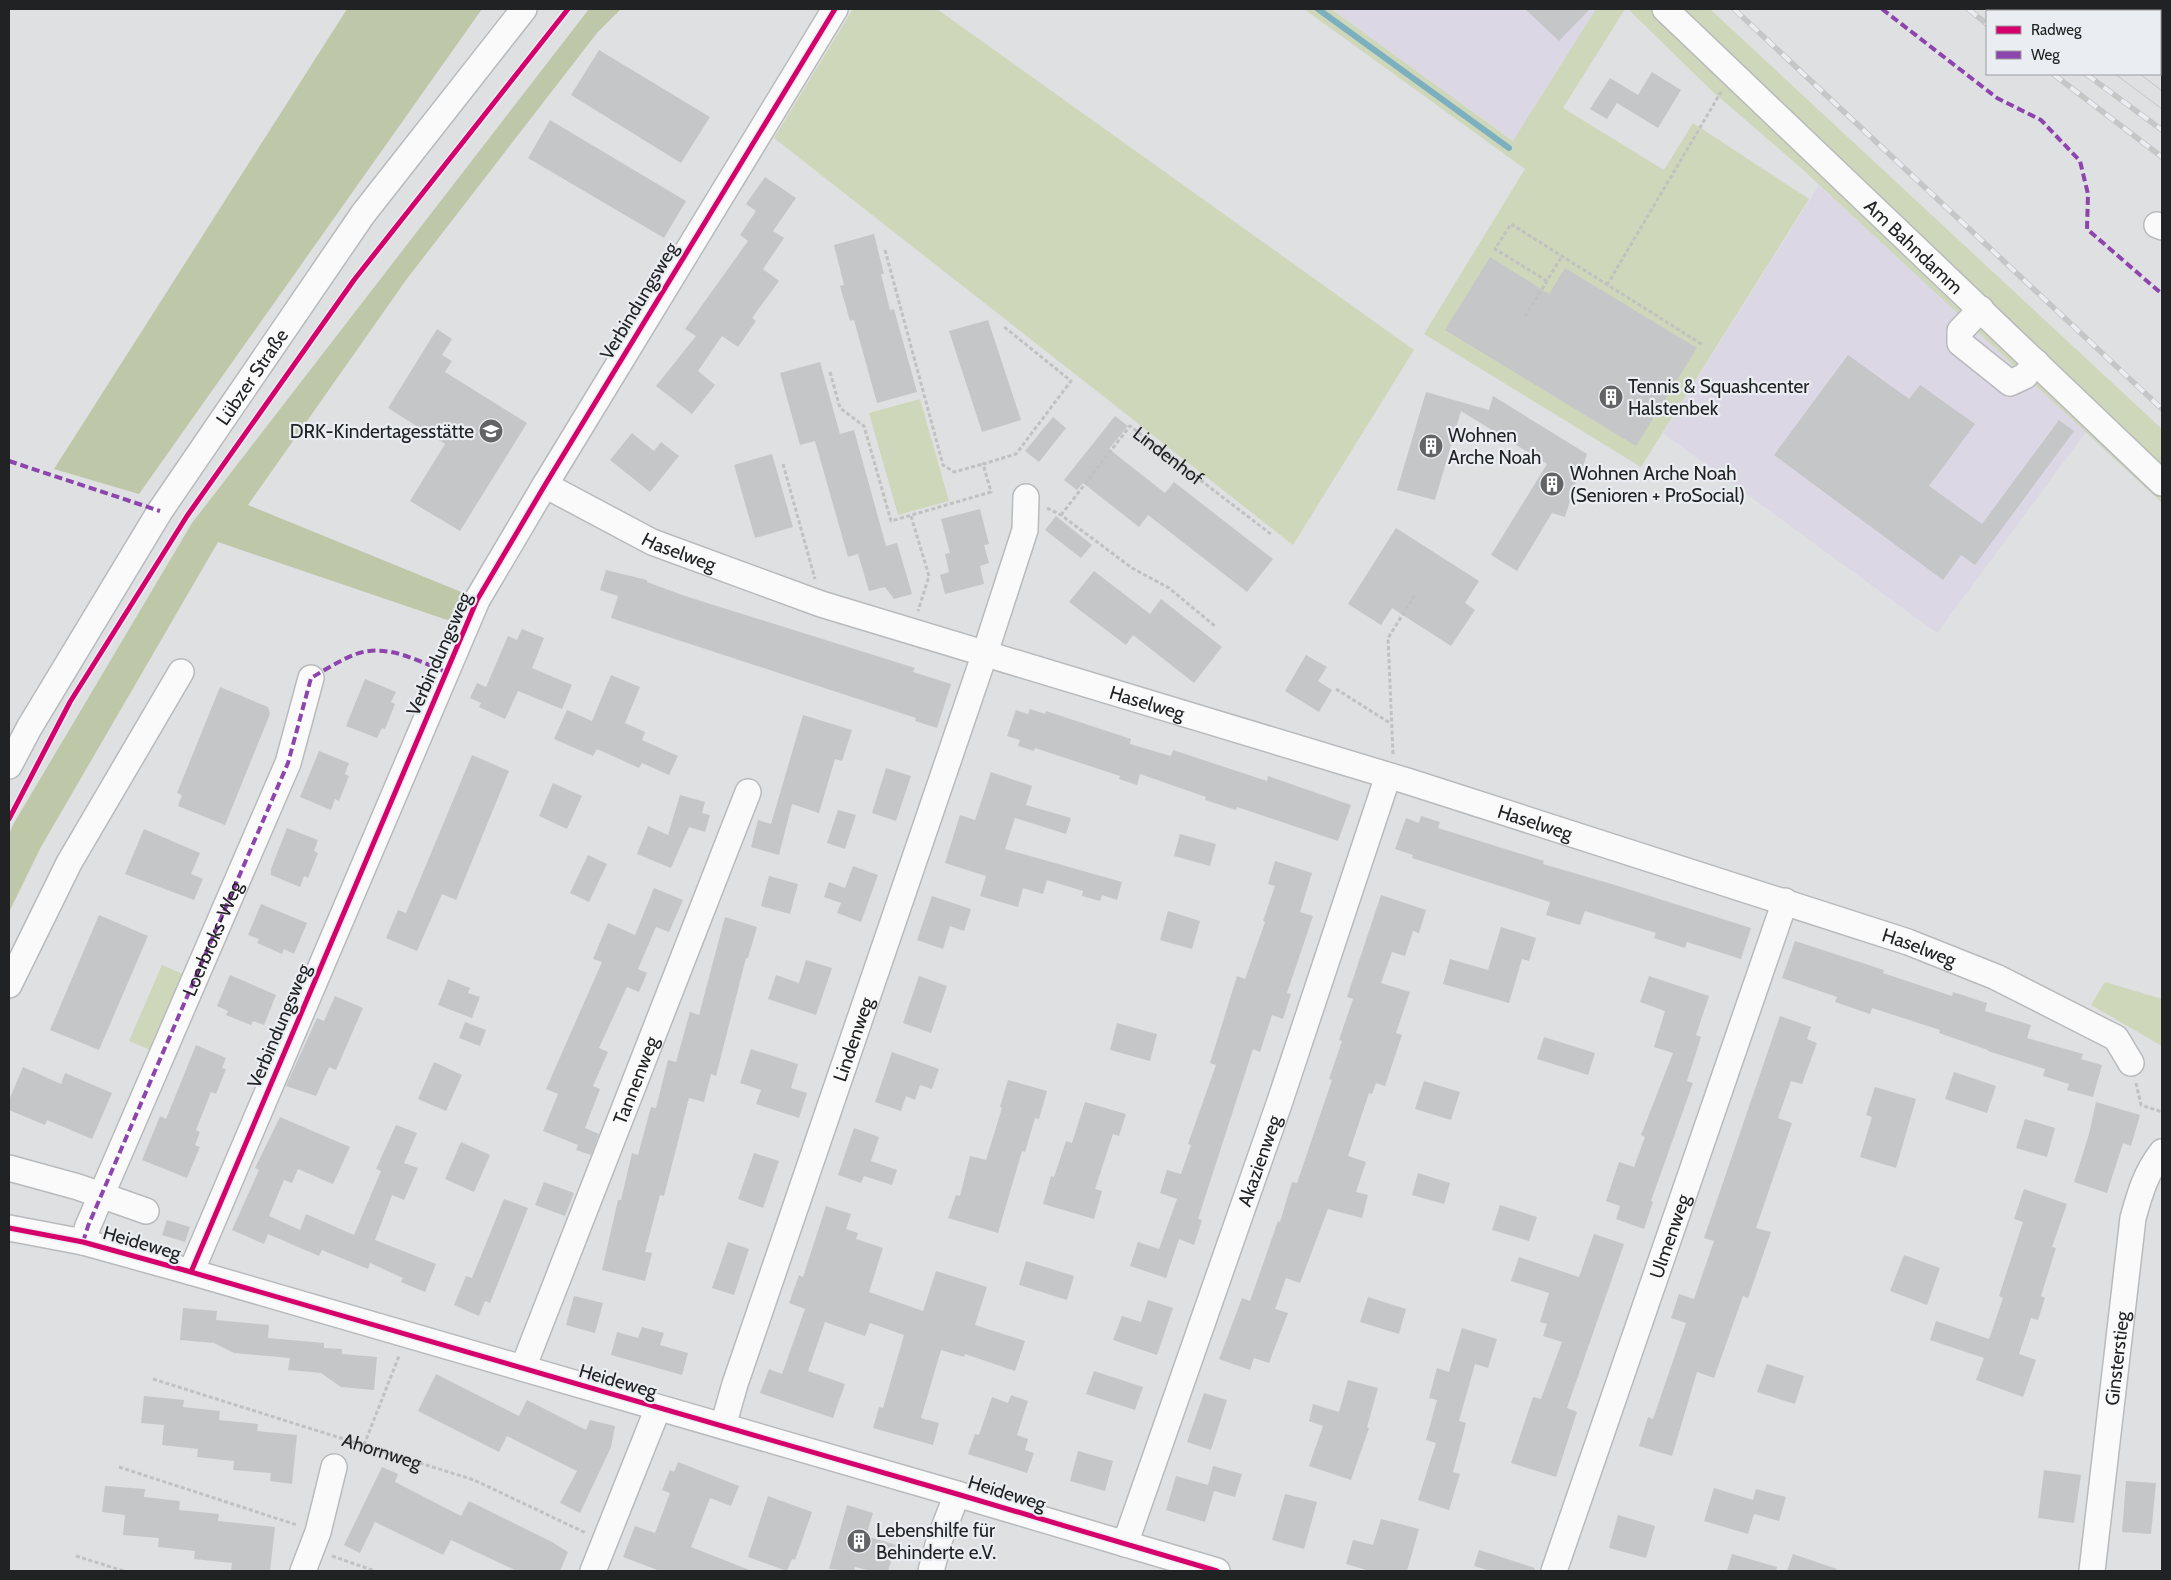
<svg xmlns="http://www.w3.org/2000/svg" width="2171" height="1580" font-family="Cabin,sans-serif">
<rect width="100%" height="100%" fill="#dee0e2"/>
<!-- commercial -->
<path fill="#dcd7e4" d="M1331 9H1596L1514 141Z
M1819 185 2086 432 1937 633 1663 433Z"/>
<!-- green -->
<path fill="#cfd7ba" d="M853 9H937L1414 350 1293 545 774 138Z
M1304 9H1331L1513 141 1596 9H1625L1563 108 1664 170 1693 123 1809 199 1641 467 1424 334 1525 169Z
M1628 9H1710L2162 429V503L1801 168 1712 91Z
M920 399 949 501 898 515 869 413Z
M162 965 190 977 157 1053 129 1041Z
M2105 982 2162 999V1046L2091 1005Z"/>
<!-- forest -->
<path fill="#bfc7a9" d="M347 9H482L139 494 54 469Z
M589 9H621L597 33 406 280 248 505 471 596 459 624 218 542 41 847 9 912V834L14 823 192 523Z"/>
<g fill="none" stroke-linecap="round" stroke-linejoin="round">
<!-- stream -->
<path stroke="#7cb0be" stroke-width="6" d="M1318 9 1509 148"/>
</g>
<!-- building -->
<path fill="#c5c6c8" d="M1525 9H1590L1559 41Z
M599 50 710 117 681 163 571 95Z
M1652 72 1681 90 1658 128 1617 103 1607 119 1590 109 1610 78 1638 95Z
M550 120 686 201 664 238 528 158Z
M765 177 796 198 773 231 784 238 763 269 779 281 752 318 756 321 738 347 722 336 698 371 715 385 692 414 656 386 696 336 685 329 748 241 740 235 756 211 746 204Z
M874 234 884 274H881L890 310 894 309 917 392 877 403 854 320 850 321 840 286 844 285 834 245Z
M1490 257 1549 294 1565 268 1697 348 1636 446 1445 330Z
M988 320 1021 420 982 432 949 331Z
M437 329 452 339 442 355 452 361 445 372 527 423 460 531 410 501 445 444 388 408Z
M1848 355 1909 399 1920 385 1975 424 1929 486 1982 524 2059 420 2074 431 1975 565 1961 555 1943 580 1774 455Z
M820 362 840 434 854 430 886 546 897 543 912 594 894 599 885 587 869 591 858 554 848 557 815 441 800 445 780 373Z
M1426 392 1489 410 1493 396 1587 454 1582 470 1580 469 1565 517 1552 513 1517 571 1491 555 1547 464 1461 411 1435 500 1397 490Z
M1115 416 1128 426 1109 449 1165 493 1174 482 1273 559 1247 592 1148 515 1139 527 1083 483 1077 490 1064 480Z
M1053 417 1066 428 1039 462 1025 451Z
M632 433 654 451 661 442 679 456 650 492 610 460Z
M772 454 793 527 755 538 734 465Z
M980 509 989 544 984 545 989 563 980 566 984 584 945 594 940 575 949 572 945 554 950 553 941 519Z
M1056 516 1092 545 1081 558 1045 530Z
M1396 528 1479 581 1465 603 1475 610 1451 646 1392 608 1381 625 1348 604Z
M606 570 647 580V582L685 596 915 668 913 672 951 684 937 728 915 721 916 718 611 618 618 596 600 590Z
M1094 571 1150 614 1161 599 1222 647 1194 683 1133 635 1126 645 1069 602Z
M522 629 544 638 532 668 572 685 562 709 518 691 505 719 479 707 481 703 470 698 477 683 486 687 508 636 517 640Z
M1306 655 1327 667 1318 681 1332 690 1319 712 1285 691Z
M611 675 640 687 625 723 645 732 642 740 678 756 669 775 642 763 639 768 597 749 593 756 554 739 567 710 592 721Z
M365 679 396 692 391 702 395 704 385 729 382 728 377 738 346 726Z
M220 687 268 707 270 714 225 825 178 806 182 795 177 793Z
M1030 709 1045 714 1046 711 1131 739 1130 744 1171 756 1173 750 1267 781 1268 776 1351 805 1338 841 1237 807 1236 810 1205 800 1206 797 1140 774 1137 785 1119 779 1120 776 1035 748 1034 751 1018 746 1020 740 1007 736 1016 710 1028 714Z
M803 715 852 730 842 761 835 759 819 813 792 804 779 855 751 847 758 820 771 824Z
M319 751 349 763 345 774 349 776 339 801 335 799 331 810 300 797Z
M472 755 509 771 456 900 442 894 417 951 386 938 398 910 406 913Z
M886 768 911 776 896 821 872 813Z
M991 772 1032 786 1026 805 1071 818 1066 834 1015 818 1005 849 1122 882 1117 900 1102 895 1100 901 1082 896 1083 891 1047 880 1043 894 1023 888 1018 907 980 896 986 876 945 863 960 815 975 820Z
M553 783 582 796 567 829 539 816Z
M680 795 705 802 702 813 710 815 705 832 689 827 671 868 637 854 648 826 668 835Z
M838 810 856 815 845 849 827 843Z
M1421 816 1440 822 1438 828 1544 861 1543 864 1615 885 1751 928 1741 959 1687 942 1685 948 1654 938 1656 933 1585 911 1580 925 1546 915 1550 902 1412 858 1413 855 1395 849 1406 818 1419 823Z
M287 828 318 840 314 851 318 853 308 878 304 876 300 887 271 875V869Z
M144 829 200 853 191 874 203 879 194 900 125 874Z
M1180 834 1216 844 1210 866 1174 856Z
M588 855 607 864 589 902 570 893Z
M1275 861 1312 873 1300 912 1313 916 1287 993 1291 994 1283 1019 1272 1015 1260 1052 1253 1049 1198 1219 1202 1220 1194 1245 1179 1239 1166 1278 1130 1266 1138 1242 1159 1249 1177 1199 1160 1193 1167 1170 1181 1174 1191 1145 1188 1144 1216 1065 1210 1063 1237 976 1245 979 1265 922 1263 921 1275 886 1268 884Z
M853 866 878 875 861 922 837 913 841 903 824 897 829 882 845 888Z
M769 876 798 884 790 914 761 906Z
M654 888 683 900 669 932 656 927 638 969 647 973 639 992 627 987 599 1048 608 1052 593 1086 600 1089 585 1128 599 1134 591 1155 576 1150 578 1145 543 1131 558 1094 546 1089 602 962 593 959 608 923 635 935Z
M1381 895 1426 910 1419 933 1413 931 1405 956 1392 952 1381 983 1410 992 1396 1033 1402 1035 1385 1086 1376 1083 1372 1094 1369 1093 1348 1156 1366 1162 1356 1192 1368 1195 1362 1218 1328 1209 1300 1283 1286 1278 1275 1309 1288 1313 1269 1363 1254 1358 1250 1370 1219 1359 1242 1298 1250 1301 1278 1221 1280 1222 1292 1182 1297 1183 1332 1080 1329 1079 1342 1041 1339 1040 1353 999 1347 997Z
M932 896 971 909 964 931 950 926 943 949 917 940Z
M261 904 307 923 294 954 284 949 282 954 257 943 259 939 248 935Z
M1168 911 1200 921 1192 949 1160 940Z
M99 915 148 936 99 1050 50 1030Z
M725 917 757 927 748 958H746L716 1076 711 1074 704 1102 689 1098 664 1196 660 1195 645 1252 652 1253 645 1281 602 1270 618 1200H621L632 1153 638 1155 651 1107 656 1108 668 1060 676 1062 690 1012 699 1015Z
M1501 927 1536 938 1529 961 1522 959 1509 1003 1443 984 1450 959 1488 970Z
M1795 941 1884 970 1883 973 1952 996 1953 992 1987 1003 1985 1011 2031 1025 2027 1038 2083 1054 2081 1059 2102 1065 2093 1097 2067 1090 2069 1084 2043 1076 2045 1069 1988 1051V1050L1939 1033 1940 1030 1872 1008 1870 1014 1835 1002 1837 997 1782 978Z
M806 960 832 968 816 1015 768 999 776 975 799 983Z
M230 975 276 995 264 1025 253 1021 251 1025 226 1015 228 1011 217 1006Z
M919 976 947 986 931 1033 903 1023Z
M1649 976 1709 996 1696 1035 1701 1037 1687 1081 1693 1083 1651 1201 1653 1202 1644 1229 1616 1219 1620 1206 1606 1201 1619 1162 1634 1167 1645 1137 1641 1135 1673 1053 1654 1047 1665 1011 1640 1002Z
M448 979 470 988 468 993 480 997 472 1018 438 1005Z
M335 996 363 1008 336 1070 329 1067 316 1096 286 1086 317 1018 324 1021Z
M1780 1016 1811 1027 1807 1039 1817 1043 1802 1084 1791 1081 1778 1118 1792 1123 1756 1228 1771 1232 1748 1298 1743 1296 1714 1378 1697 1372 1672 1456 1639 1446 1648 1417 1653 1419 1686 1323 1671 1318 1679 1294 1694 1299 1714 1241 1704 1238Z
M465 1022 486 1030 480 1046 459 1038Z
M1117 1023 1157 1034 1150 1061 1110 1050Z
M1544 1037 1595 1053 1588 1075 1537 1059Z
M196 1045 226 1058 222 1068 226 1069 216 1094 211 1092 196 1130 200 1132 195 1145 200 1147 187 1178 142 1160 160 1116 166 1119Z
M751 1049 798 1064 791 1088 807 1093 799 1118 756 1104 761 1090 740 1083Z
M892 1052 939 1069 932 1089 920 1085 915 1100 906 1096 901 1111 875 1102Z
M434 1062 462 1075 446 1111 418 1099Z
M23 1067 61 1084 65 1073 112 1093 92 1139 47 1120 45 1125 9 1110V1100Z
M1954 1072 1996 1086 1987 1113 1945 1099Z
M1008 1080 1047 1091 1039 1119 1035 1118 1025 1152 1022 1151 998 1233 948 1218 956 1195 960 1196 970 1156 986 1160 1002 1108 1000 1107Z
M1424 1081 1460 1092 1451 1120 1415 1109Z
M1875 1087 1916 1099 1896 1168 1860 1157 1872 1117 1866 1115Z
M1085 1102 1126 1114 1119 1136 1113 1134 1095 1189 1102 1191 1094 1219 1043 1204 1051 1176 1054 1177 1066 1141 1072 1143Z
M2096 1102 2140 1115 2131 1146 2123 1143 2107 1193 2074 1182 2089 1134Z
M280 1117 350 1147 333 1184 298 1169 292 1183 284 1180 269 1216 300 1230 306 1214 354 1235 381 1171 376 1169 396 1125 417 1133 404 1163 418 1168 404 1200 392 1195 375 1240 436 1264 425 1292 401 1282 403 1278 370 1263 368 1269 322 1250 319 1256 268 1234 264 1244 232 1230 259 1170 255 1168Z
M2025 1119 2055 1128 2047 1157 2016 1148Z
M854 1128 879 1137 871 1161 897 1170 892 1185 864 1176 861 1183 838 1175Z
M461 1142 490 1155 474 1192 445 1179Z
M754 1153 779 1161 763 1208 738 1199Z
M1418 1173 1450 1183 1444 1204 1412 1195Z
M544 1182 574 1193 565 1216 535 1205Z
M2024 1189 2067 1204 2052 1247 2056 1248 2041 1296 2045 1298 2038 1320 2031 1318 2019 1354 2036 1360 2023 1397 1976 1380 1984 1358 1930 1340 1936 1321 1989 1339 2003 1298 1999 1296 2023 1222 2014 1219Z
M504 1199 528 1208 490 1303 485 1301 479 1316 454 1305 466 1276 472 1278Z
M1500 1205 1537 1217 1529 1241 1492 1230Z
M826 1206 851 1214 846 1229 858 1233 856 1239 883 1248 869 1292 923 1311 936 1271 987 1287 975 1325 1025 1341 1015 1371 965 1354 964 1357 941 1350 921 1418 939 1423 933 1445 873 1428 879 1407 883 1408 904 1335 870 1323 865 1336 825 1322 808 1371 845 1384 833 1418 760 1393 769 1369 782 1374 805 1309 789 1303 799 1275 803 1277Z
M167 1220 190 1227 185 1242 162 1235Z
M1594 1234 1624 1244 1567 1408 1577 1412 1556 1477 1511 1463 1533 1397 1541 1399 1562 1342 1543 1336 1547 1324 1540 1322 1549 1293 1511 1281 1519 1257 1579 1277Z
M728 1242 749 1249 734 1295 712 1288Z
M1904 1255 1940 1268 1927 1305 1890 1291Z
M1026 1261 1074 1276 1067 1300 1019 1285Z
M574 1296 603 1303 595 1333 566 1325Z
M1368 1297 1406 1309 1399 1334 1360 1322Z
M1148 1300 1173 1308 1157 1355 1113 1340 1122 1316 1141 1322Z
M183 1308 217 1311 216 1320 269 1325 268 1338 324 1343V1348L342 1349V1354L377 1357 374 1390 341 1387 321 1373 288 1370 290 1358 234 1353 214 1343 180 1340Z
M642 1327 664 1333 660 1345 688 1353 682 1375 611 1355 617 1332 638 1338Z
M1462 1328 1497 1339 1488 1368 1475 1364 1459 1421 1466 1423 1453 1472 1460 1474 1449 1510 1418 1500 1436 1443 1426 1440 1437 1400 1429 1398 1437 1368 1449 1372Z
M1767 1364 1804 1376 1795 1404 1757 1392Z
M1094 1371 1143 1387 1135 1410 1086 1394Z
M436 1374 519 1416 527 1400 586 1430 590 1420 615 1426 611 1447 580 1513 560 1503 577 1471 507 1436 499 1452 418 1411Z
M1348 1380 1378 1388 1367 1427 1369 1428 1351 1480 1309 1466 1323 1426 1309 1421 1313 1404 1339 1412Z
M1204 1393 1227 1400 1211 1450 1187 1442Z
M1011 1395 1028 1401 1017 1435 1028 1439 1025 1450 1034 1453 1027 1473 968 1454 975 1434 979 1435 992 1397 1008 1403Z
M144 1396 184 1400 183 1407 220 1411 219 1420 258 1424 257 1431 297 1435 292 1484 270 1481 271 1473 233 1470 234 1461 197 1457 198 1449 162 1445 164 1425 141 1423Z
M1078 1451 1113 1461 1105 1491 1070 1481Z
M678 1462 739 1486 731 1506 710 1498 691 1547 752 1571H660L623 1557 635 1526 655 1533 670 1493 662 1490 670 1470 674 1472Z
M1213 1466 1242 1474 1235 1497 1214 1491 1205 1522 1166 1510 1176 1476 1208 1485Z
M382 1467 398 1474 395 1482 461 1516 469 1501 552 1542 568 1552 560 1571H517L451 1540 443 1555 375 1522 360 1553 344 1545Z
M2044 1470 2081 1475 2074 1523 2038 1518Z
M2126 1481 2156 1483 2151 1534 2122 1532Z
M105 1486 145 1489 144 1497 180 1501 179 1510 219 1514 218 1521 275 1527 270 1571H231L232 1563 194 1559 195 1551 158 1547 159 1538 123 1535 125 1515 102 1512Z
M1714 1488 1753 1500 1756 1489 1786 1497 1779 1521 1754 1514 1748 1534 1704 1521Z
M1285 1494 1317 1502 1304 1549 1272 1540Z
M768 1496 812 1512 795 1560 792 1559 787 1571 748 1557Z
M847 1505 873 1513 866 1536 896 1545 888 1571H871L855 1567 854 1571 829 1569Z
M1618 1515 1655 1526 1646 1558 1609 1548Z
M1381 1519 1419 1529 1407 1571H1370L1346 1564 1353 1540 1373 1545Z
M1479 1550 1535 1568 1534 1571H1490L1474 1566Z
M1732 1554 1777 1567 1776 1571H1727Z
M1793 1554 1837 1569 1836 1571H1787Z"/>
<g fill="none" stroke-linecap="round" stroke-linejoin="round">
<defs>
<g id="minor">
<path id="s3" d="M1665 9 2162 483"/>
<path d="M2157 225 2162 227"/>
<path d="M1981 309 1960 331V343L2010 383 2025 376 2036 362"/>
<path id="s4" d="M545 485 652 542 821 604 1407 781 1908 942 1996 977 2116 1038 2131 1063"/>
<path id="s5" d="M9 766 29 728 160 511 363 214 524 9"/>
<path d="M9 985 69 863 181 672"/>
<path d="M9 1168 78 1187 146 1211"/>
<path d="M9 1228 83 1242 191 1272 957 1494 1217 1571"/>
<path d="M83 1242 88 1226 288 763 311 678"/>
<path d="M191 1272 477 600 545 485 835 9"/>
<path id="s6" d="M523 1368 748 792"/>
<path id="s7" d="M723 1426 735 1384 985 653 1025 530 1026 497"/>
<path id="s8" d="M1125 1544 1279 1104 1388 776"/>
<path d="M303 1571 318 1532 334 1467"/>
<path d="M593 1571 658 1408"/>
<path d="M931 1571 939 1541 957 1494"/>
<path id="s9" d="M1554 1571 1785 901"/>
<path id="s10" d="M2092 1571 2133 1218C2140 1193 2146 1172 2162 1152"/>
</g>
</defs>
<!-- minor casing -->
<use href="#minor" stroke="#b9babc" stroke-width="28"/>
<!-- path -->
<g stroke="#c1c1c1" stroke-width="3" stroke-dasharray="4 2.5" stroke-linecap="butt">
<path d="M885 250 943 465 954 472 983 464"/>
<path d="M1547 281 1495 249 1511 224 1703 345"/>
<path d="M1607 285 1721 92"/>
<path d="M1525 317 1562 256"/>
<path d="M830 372 840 408 864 426 891 521 991 492 983 464 1016 454 1071 381 1003 326"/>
<path d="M783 464 815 579"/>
<path d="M1047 508 1061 515 1132 568 1169 588 1216 627"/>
<path id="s1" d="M1061 515 1130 426 1272 535"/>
<path d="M911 516 929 576 918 611"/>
<path d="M1336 689 1390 723"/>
<path d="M1393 754 1388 638 1415 595"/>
<path d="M2136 1083 2141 1105 2162 1112"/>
<path id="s2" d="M153 1379 474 1480 586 1533"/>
<path d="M364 1445 399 1356"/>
<path d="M119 1467 297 1525"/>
<path d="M76 1556 124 1571"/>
<path d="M332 1556 375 1571"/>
</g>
<!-- minor -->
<use href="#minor" stroke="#fafafb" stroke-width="25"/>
<!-- tram -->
<path stroke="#c6c6c7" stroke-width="1" d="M2029 9 2032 11
M2053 9 2056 11
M2115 74 2162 109
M2140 74 2162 91"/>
<defs>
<path id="rail" d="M1734 9 2162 409
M1968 9 1987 24
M1998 9 2002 11
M2053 74 2162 157
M2086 74 2162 130"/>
</defs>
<!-- rail casing -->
<use href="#rail" stroke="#c6c6c7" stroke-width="5.5"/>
<!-- rail -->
<use href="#rail" stroke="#eaedf1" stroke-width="4" stroke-dasharray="11" stroke-linecap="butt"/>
<!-- quiet -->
<g stroke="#8e44ad" stroke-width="4" stroke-dasharray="8 4" stroke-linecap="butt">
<path d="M1882 9 1997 98 2041 120 2080 161 2088 194 2087 229 2162 294"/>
<path d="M9 461 160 511"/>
<path id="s11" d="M83 1242 88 1226 288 763 311 678C325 670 340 660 356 654 387 643 418 661 446 672"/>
</g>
<defs>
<path id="cycleway" d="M9 819 70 702 187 516 354 280 568 9
M9 1228 83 1242 191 1272 957 1494 1217 1571
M191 1272 477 600 545 485 835 9"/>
</defs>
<!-- cycleway casing -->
<use href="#cycleway" stroke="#eaedf1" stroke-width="8"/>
<!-- cycleway -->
<use href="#cycleway" stroke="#d6006c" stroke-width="5"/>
</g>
<!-- icons -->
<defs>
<symbol id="building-disc" viewBox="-11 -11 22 22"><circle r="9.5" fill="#626466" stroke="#eaedf1"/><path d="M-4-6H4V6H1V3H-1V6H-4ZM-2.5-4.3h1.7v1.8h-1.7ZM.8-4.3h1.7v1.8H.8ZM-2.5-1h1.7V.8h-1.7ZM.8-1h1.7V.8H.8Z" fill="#fff"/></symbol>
<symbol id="school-disc" viewBox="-11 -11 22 22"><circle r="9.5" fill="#626466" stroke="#eaedf1"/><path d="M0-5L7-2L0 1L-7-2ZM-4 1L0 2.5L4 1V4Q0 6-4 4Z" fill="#fff"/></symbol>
</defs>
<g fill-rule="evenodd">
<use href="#building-disc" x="1597" y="383" width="28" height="28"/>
<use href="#school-disc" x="477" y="417" width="28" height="28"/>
<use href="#building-disc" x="1417" y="432" width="28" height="28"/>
<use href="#building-disc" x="1538" y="470" width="28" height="28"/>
<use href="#building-disc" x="845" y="1527" width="28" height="28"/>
</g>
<g text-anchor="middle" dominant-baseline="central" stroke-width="4.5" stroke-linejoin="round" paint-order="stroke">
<!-- street labels -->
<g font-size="19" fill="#202223" stroke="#eaedf1">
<text stroke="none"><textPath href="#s3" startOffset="344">Am Bahndamm</textPath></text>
<text transform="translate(639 301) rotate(-59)">Verbindungsweg</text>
<text stroke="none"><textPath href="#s5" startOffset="459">Lübzer Straße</textPath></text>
<text stroke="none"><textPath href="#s1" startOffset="161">Lindenhof</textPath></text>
<text stroke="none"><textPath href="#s4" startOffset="150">Haselweg</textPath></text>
<text transform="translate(439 654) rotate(-66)">Verbindungsweg</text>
<text stroke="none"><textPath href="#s4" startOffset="642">Haselweg</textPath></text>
<text stroke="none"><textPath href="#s4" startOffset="1048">Haselweg</textPath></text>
<text stroke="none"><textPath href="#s11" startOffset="330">Loerbroks-Weg</textPath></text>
<text stroke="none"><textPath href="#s4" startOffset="1452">Haselweg</textPath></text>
<text transform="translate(279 1026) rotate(-67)">Verbindungsweg</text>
<text stroke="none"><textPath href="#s7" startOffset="408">Lindenweg</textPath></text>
<text stroke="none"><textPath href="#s6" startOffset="309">Tannenweg</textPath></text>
<text stroke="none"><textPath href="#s8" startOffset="406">Akazienweg</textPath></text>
<text stroke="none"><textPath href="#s9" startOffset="354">Ulmenweg</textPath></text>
<text transform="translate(142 1243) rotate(16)">Heideweg</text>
<text stroke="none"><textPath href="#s10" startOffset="214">Ginsterstieg</textPath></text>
<text transform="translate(618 1381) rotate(16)">Heideweg</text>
<text stroke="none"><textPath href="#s2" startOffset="240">Ahornweg</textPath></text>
<text transform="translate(1007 1493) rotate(17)">Heideweg</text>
</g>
<!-- poi labels -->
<g font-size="19" fill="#202223" stroke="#eaedf1" text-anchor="start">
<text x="1628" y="386">Tennis &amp; Squashcenter<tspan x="1628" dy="22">Halstenbek</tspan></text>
<text x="474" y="431" text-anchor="end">DRK-Kindertagesstätte</text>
<text x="1448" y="435">Wohnen<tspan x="1448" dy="22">Arche Noah</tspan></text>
<text x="1570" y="473">Wohnen Arche Noah<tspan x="1570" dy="22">(Senioren + ProSocial)</tspan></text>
<text x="876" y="1530">Lebenshilfe für<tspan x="876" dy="22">Behinderte e.V.</tspan></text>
</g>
</g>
<!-- border -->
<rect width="2171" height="1580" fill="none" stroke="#202223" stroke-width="20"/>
<!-- legend -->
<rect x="1986" y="10" width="175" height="65" fill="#eaedf1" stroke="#999c9f"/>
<rect x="1996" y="26" width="25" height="8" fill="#d6006c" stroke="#999c9f"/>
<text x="2031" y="35" font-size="15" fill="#202223">Radweg</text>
<rect x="1996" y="51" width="25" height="8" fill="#8e44ad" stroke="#999c9f"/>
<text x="2031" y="60" font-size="15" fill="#202223">Weg</text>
</svg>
